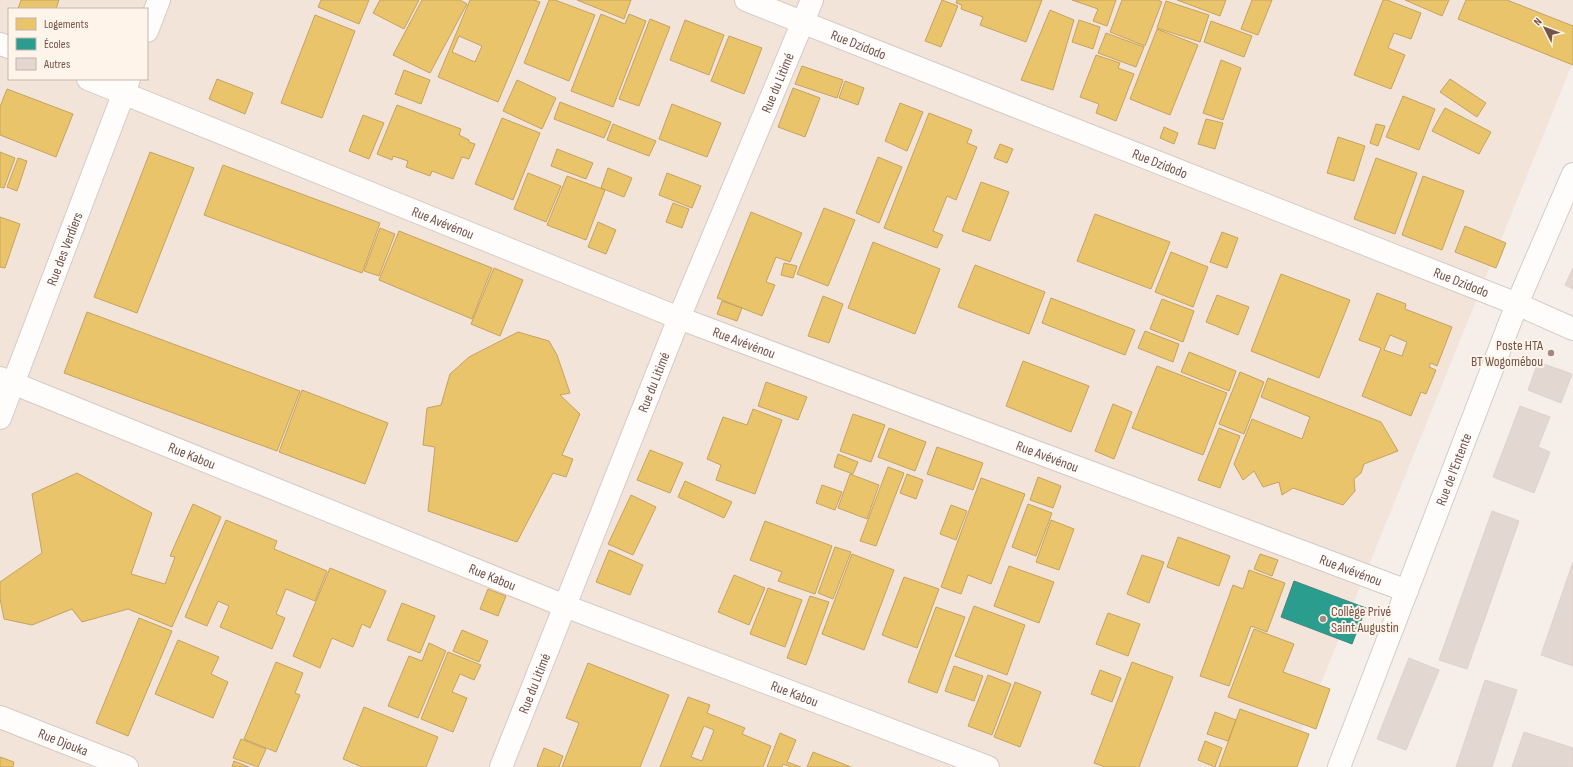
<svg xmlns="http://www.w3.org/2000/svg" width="1573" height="767" font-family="'Sofia Sans Condensed',sans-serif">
<rect width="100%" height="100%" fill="#f6efe9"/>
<!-- residential -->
<path fill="#f2e4d9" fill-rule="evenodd" d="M0 0H1573V62L1287 767H0ZM9 9H147V79H9Z"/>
<!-- homes -->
<path fill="#e9c46a" stroke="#c6a260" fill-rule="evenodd" d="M21 0H59L56 9H18Z
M321 0H369L359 24 318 7Z
M380 0H419L404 29 373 13Z
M422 0H460L467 4 430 73 393 55Z
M470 0H534L540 2 498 102 438 77ZM459 36 482 46 475 62 452 52Z
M549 0H555L595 15 569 81 524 63Z
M577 0H631L624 19Z
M942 0 958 6 941 47 925 41Z
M957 0H1042L1026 42 980 25 983 17 961 9 962 5 956 3Z
M1072 0H1116L1107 26 1093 21 1098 9Z
M1122 0H1158L1162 2 1145 46 1110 32Z
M1177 0H1226L1220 16Z
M1252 0H1272L1258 35 1241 29Z
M1383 0H1387L1421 13 1411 39 1394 33 1388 48 1405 55 1391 89 1354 75Z
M1405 0H1449L1442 16Z
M1466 0H1507L1573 26V65L1458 19Z
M1166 1 1209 15 1200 42 1157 28Z
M1050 10 1074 20 1053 90 1021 80Z
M601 14 625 24 629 14 646 21 613 107 571 91Z
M315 15 355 31 322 118 281 103Z
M650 19 670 27 639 106 619 99Z
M685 20 724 35 709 75 670 60Z
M1079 20 1100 27 1093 49 1072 42Z
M1211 21 1252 36 1244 57 1204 42Z
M1157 29 1198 45 1170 115 1130 99Z
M1106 33 1144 47 1136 67 1098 53Z
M729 36 762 48 744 94 711 81Z
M1096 55 1120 63 1118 68 1134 74 1116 121 1096 113 1099 104 1080 97Z
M1221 60 1241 68 1223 120 1203 113Z
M802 66 843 80 837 98 795 84Z
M404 70 430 80 421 104 395 94Z
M217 79 253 93 245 114 209 99Z
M1450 79 1486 103 1477 117 1440 92Z
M517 80 556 98 542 129 503 111Z
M845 81 864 88 858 105 839 98Z
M793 88 820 98 805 137 778 127Z
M7 89 73 114 56 157 0 135V107Z
M1403 96 1435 109 1419 150 1386 137Z
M560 102 611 122 604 138 554 119Z
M900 103 923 112 907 151 885 141Z
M672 104 721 123 707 157 659 139Z
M397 105 461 129 459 135 469 140V142L475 144 469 159 462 157 453 179 432 171 430 176 406 167 408 161 393 156 392 160 377 154Z
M1445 108 1491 132 1479 154 1432 131Z
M929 113 972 130 967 143 977 147 956 200 947 196 933 231 943 235 937 248 884 228Z
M363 115 384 123 369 159 349 151Z
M502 118 540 133 513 200 475 184Z
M1206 119 1223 123 1215 149 1198 144Z
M613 124 656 141 649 156 607 140Z
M1376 124 1385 126 1378 146 1370 143Z
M1164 127 1178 133 1174 144 1160 138Z
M1338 137 1365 146 1354 181 1327 173Z
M1000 144 1013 149 1007 163 994 158Z
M557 149 593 163 586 179 551 166Z
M0 152 15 158 4 188 0 187Z
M150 152 194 168 137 313 94 297Z
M878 157 902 167 879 223 856 213Z
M18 158 27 161 17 191 7 187Z
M1376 158 1417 173 1395 234 1354 219Z
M223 165 380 223 362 273 204 215Z
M608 168 632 178 624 197 601 188Z
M528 173 561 186 546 222 514 209Z
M667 173 701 186 692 208 659 195Z
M567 176 605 190 586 240 547 225Z
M1423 176 1464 191 1442 250 1402 235Z
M981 182 1009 192 990 241 962 231Z
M673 203 689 209 682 228 666 222Z
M824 208 855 220 828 286 797 274Z
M751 212 802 233 790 262 776 257 766 282 775 285 762 316 717 298Z
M1095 214 1170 242 1151 289 1077 261Z
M0 217 20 224 5 268 0 267Z
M598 222 616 230 606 254 588 247Z
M1465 226 1506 243 1496 268 1455 252Z
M380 228 395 234 379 276 364 271Z
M399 231 492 268 472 319 379 280Z
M1222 232 1238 238 1227 268 1210 262Z
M873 242 940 269 915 334 848 308Z
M1171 252 1208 267 1193 307 1155 292Z
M784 263 797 266 793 278 781 275Z
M975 265 1045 292 1029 334 958 307Z
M494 268 523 280 500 336 471 324Z
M1281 274 1350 300 1319 378 1251 351Z
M1377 293 1406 304 1405 309 1452 327 1437 366 1431 363 1429 367 1436 370 1426 394 1421 392 1411 416 1362 396 1381 348 1359 340ZM1390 335 1407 342 1402 356 1384 350Z
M1217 295 1249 307 1238 335 1206 322Z
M823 296 843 304 829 343 808 336Z
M1051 298 1135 330 1125 355 1042 323Z
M1162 299 1194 311 1183 342 1150 329Z
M722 301 742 308 737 321 717 314Z
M87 312 300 391 277 451 64 373Z
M1145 331 1179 344 1173 362 1138 348Z
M518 332 549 341 557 355 570 393 560 395 580 414 562 455 573 459 566 477 553 473 517 542 428 511 435 447 423 445 427 408 441 405 450 374 469 357Z
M1189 352 1236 371 1229 391 1181 372Z
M1023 361 1089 386 1071 432 1006 406Z
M1157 366 1227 393 1203 455 1132 428Z
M1240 372 1264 382 1244 434 1219 424Z
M1268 378 1381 422 1398 451 1364 464 1361 473 1354 479 1355 491 1343 505 1293 488 1282 495 1279 482 1263 487 1254 471 1243 480 1234 464 1252 419 1302 439 1310 417 1261 397Z
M766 382 807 397 798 420 758 406Z
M302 390 388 423 365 484 279 452Z
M1113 404 1132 412 1114 459 1095 451Z
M753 409 782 420 755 494 716 480 721 465 707 459 723 417 747 425Z
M853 414 885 425 871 462 840 451Z
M889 428 926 442 915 471 878 457Z
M1219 428 1240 436 1220 488 1198 480Z
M937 447 983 463 973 490 927 474Z
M650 450 683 463 670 493 637 480Z
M838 454 858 462 853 474 834 467Z
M888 467 904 473 876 546 860 541Z
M77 473 152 513 131 574 165 584 175 557 170 556 193 504 221 517 172 627 128 609 82 622 72 609 32 625 4 619 0 598V582L42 553 32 494Z
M850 474 879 485 867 519 838 508Z
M907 474 923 480 916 499 900 493Z
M1038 477 1061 486 1053 508 1030 500Z
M981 478 1025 494 991 584 968 575 961 594 941 587Z
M685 481 732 502 724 518 678 497Z
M822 485 842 492 835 510 816 503Z
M631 495 656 507 633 555 608 544Z
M1028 504 1052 513 1036 556 1012 547Z
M951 505 967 511 956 540 940 534Z
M226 520 277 541 274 549 327 571 315 601 286 589 276 614 285 618 272 649 220 627 229 606 218 601 207 626 185 617Z
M1051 520 1074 529 1059 570 1036 562Z
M765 521 832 546 815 594 778 581 782 572 750 560Z
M1178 537 1230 556 1219 586 1167 567Z
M835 547 851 552 833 599 818 593Z
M609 550 643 565 630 595 596 582Z
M852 554 894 570 864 650 822 634Z
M1260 554 1278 560 1272 576 1254 569Z
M1142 555 1164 562 1149 603 1127 594Z
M1009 566 1054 582 1039 623 994 606Z
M330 568 386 591 370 628 362 624 353 647 332 638 320 668 293 656Z
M1249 570 1285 583 1267 632 1251 626 1229 686 1200 676 1233 585 1243 589Z
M734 575 765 588 749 625 718 612Z
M904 577 939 589 917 648 882 635Z
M768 588 802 600 785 647 750 634Z
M488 589 506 596 498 616 480 609Z
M810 596 829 602 806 665 787 658Z
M402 603 435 616 420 653 387 640Z
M974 606 1025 625 1007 675 955 656Z
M936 607 965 617 937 693 908 682Z
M1108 613 1140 624 1128 656 1096 644Z
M139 618 172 631 128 736 96 723Z
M1254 629 1294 644 1283 672 1330 689 1316 729 1228 697Z
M462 630 488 641 479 662 453 651Z
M178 640 219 657 211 674 228 682 213 718 155 694Z
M429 643 446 651 418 718 388 706 409 656 422 661Z
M448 652 481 665 474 680 460 674 452 692 467 698 453 732 421 719Z
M276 662 303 673 295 693 300 695 276 752 244 739Z
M1132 662 1173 677 1139 767H1105L1094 763Z
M588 663 669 695 640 767H562L579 723 566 718Z
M954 666 983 676 974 701 945 691Z
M1100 670 1121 678 1112 702 1091 694Z
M988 675 1011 684 992 735 968 726Z
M1015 682 1041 692 1020 747 994 737Z
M688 697 710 705 707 713 745 728 742 734 771 746 763 767H660ZM704 726 714 730 702 761 691 757Z
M364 707 438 737 426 767H362L343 759Z
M1240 709 1309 734 1297 767H1219Z
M1215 712 1236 720 1228 741 1207 734Z
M780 733 796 740 787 762 801 767H791L783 764 782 767H767Z
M241 739 266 749 258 767 233 758Z
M1205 741 1222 748 1215 767 1198 760Z
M544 748 563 756 559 767H540L537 766Z
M813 752 851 767H807Z
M0 757 14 762 13 767H0Z
M234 761 249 767H232Z"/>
<!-- schools -->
<path fill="#2a9d8f" stroke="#40877a" d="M1294 581 1366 608 1352 644 1281 617Z"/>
<!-- building -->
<path fill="#e3d7d1" stroke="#dfd1cb" d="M1573 268V289L1565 285Z
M1538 362 1572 374 1561 403 1528 390Z
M1520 406 1550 417 1538 447 1550 452 1534 493 1493 477Z
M1492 511 1519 521 1467 669 1439 660Z
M1573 562V666L1541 655Z
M1409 658 1439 670 1406 750 1377 739Z
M1485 680 1517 690 1492 767H1456Z
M1524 732 1573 748V767H1512Z"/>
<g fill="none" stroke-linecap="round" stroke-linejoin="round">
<defs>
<g id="minor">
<path id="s1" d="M746 0 1517 304 1573 329"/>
<path d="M147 31 159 0"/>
<path d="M0 44 9 47"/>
<path id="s2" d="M88 79 679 318 1407 591"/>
<path id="s3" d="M0 378 565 606 988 767"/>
<path id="s4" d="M0 418 129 79"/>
<path id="s5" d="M0 717 127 767"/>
<path id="s6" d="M501 767 679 318 812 0"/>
<path id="s7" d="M1339 767 1517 304 1573 174"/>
</g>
</defs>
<!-- minor casing -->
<use href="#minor" stroke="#d5cbc6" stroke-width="24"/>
<!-- minor -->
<use href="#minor" stroke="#fefdfc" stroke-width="22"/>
</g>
<!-- markers -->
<g fill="#a28a81" stroke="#fff4e9" stroke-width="1.5">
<circle cx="1551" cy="353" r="4"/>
<circle cx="1323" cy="619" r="4"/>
</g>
<g text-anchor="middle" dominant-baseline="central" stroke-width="4" stroke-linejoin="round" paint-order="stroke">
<!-- street labels -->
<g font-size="14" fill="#745349" stroke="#fff4e9">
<text stroke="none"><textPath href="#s1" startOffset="121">Rue Dzidodo</textPath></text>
<text stroke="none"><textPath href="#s6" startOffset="738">Rue du Litimé</textPath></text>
<text stroke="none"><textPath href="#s1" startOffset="445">Rue Dzidodo</textPath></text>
<text stroke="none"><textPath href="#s2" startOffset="383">Rue Avévénou</textPath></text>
<text stroke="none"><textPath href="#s4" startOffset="181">Rue des Verdiers</textPath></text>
<text stroke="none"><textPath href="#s1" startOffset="769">Rue Dzidodo</textPath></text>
<text stroke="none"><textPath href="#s2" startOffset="707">Rue Avévénou</textPath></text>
<text stroke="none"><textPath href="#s6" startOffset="414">Rue du Litimé</textPath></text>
<text stroke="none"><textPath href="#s3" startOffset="207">Rue Kabou</textPath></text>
<text stroke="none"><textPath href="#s2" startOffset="1031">Rue Avévénou</textPath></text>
<text stroke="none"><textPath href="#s7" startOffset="319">Rue de l'Entente</textPath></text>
<text stroke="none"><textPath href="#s2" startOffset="1355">Rue Avévénou</textPath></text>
<text stroke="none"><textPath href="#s3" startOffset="531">Rue Kabou</textPath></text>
<text stroke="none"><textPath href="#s6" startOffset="90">Rue du Litimé</textPath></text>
<text stroke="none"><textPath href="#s3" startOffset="855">Rue Kabou</textPath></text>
<text stroke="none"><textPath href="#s5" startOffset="68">Rue Djouka</textPath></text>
</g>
<!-- poi labels -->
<g font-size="14" fill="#745349" stroke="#fff4e9" text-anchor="end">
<text x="1543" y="345">Poste HTA<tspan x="1543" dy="16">BT Wogomébou</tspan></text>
<text x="1331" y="611" text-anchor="start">Collège Privé<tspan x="1331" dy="16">Saint Augustin</tspan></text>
</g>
</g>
<!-- legend -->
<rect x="8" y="8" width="140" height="72" fill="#fff4e9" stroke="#c7b4a9"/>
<rect x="16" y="18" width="20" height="12" fill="#e9c46a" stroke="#c7b4a9"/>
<text x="44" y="28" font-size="12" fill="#745349">Logements</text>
<rect x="16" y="38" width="20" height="12" fill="#2a9d8f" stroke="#c7b4a9"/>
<text x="44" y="48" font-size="12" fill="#745349">Écoles</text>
<rect x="16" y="58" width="20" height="12" fill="#e3d7d1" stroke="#c7b4a9"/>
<text x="44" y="68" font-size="12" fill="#745349">Autres</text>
<!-- north arrow -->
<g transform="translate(1545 28) rotate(312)" stroke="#fff4e9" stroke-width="3" paint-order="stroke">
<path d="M0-3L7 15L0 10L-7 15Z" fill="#745349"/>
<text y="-6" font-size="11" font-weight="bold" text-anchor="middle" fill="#745349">N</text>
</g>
</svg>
